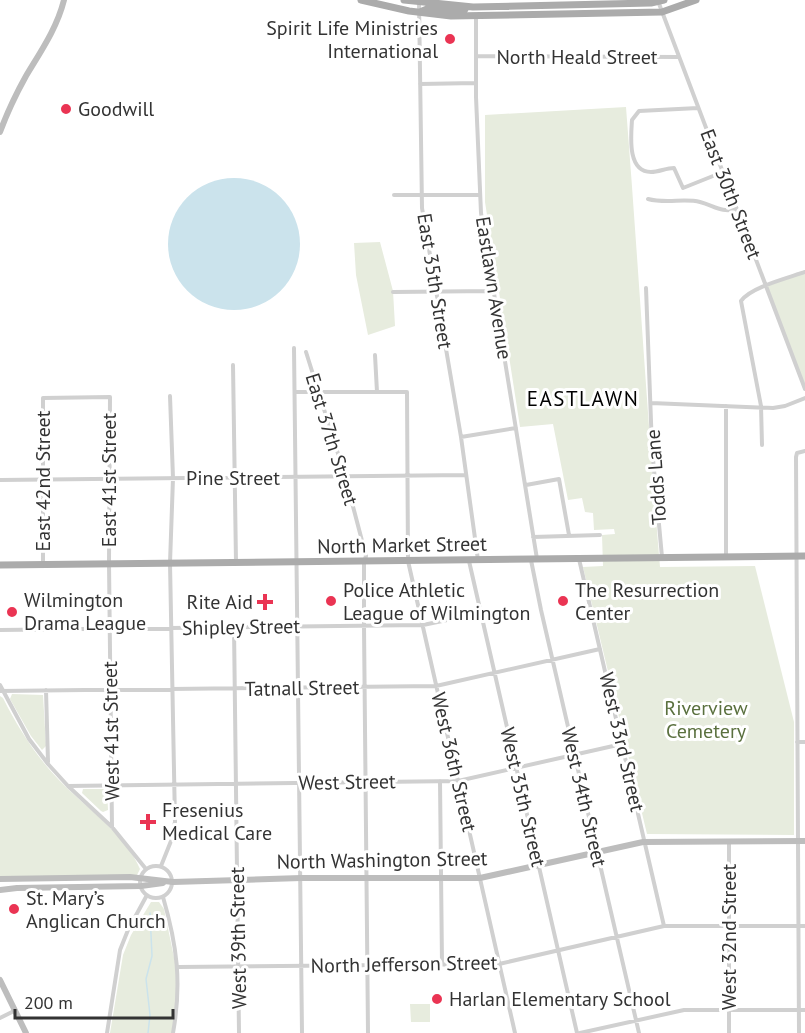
<svg xmlns="http://www.w3.org/2000/svg" width="805" height="1033" font-family="'PT Sans',sans-serif">
<rect width="100%" height="100%" fill="#fff"/>
<!-- green -->
<path fill="#e7ecde" d="M626 107C638 260 647 414 660 567L755 566 794 722V835L647 834 583 567 603 566 602 535 615 534 614 529 594 530 593 513 585 512 582 498 568 500 553 424 520 427 485 202V115Z
M380 242 393 291 395 326 368 335 356 275 354 243Z
M805 272V389L766 286Z
M12 694 43 695 46 746 42 750 31 736 10 699Z
M0 696 3 698C19 730 39 761 65 786 90 811 126 835 140 869L137 875 0 877Z
M83 789H107L108 810 103 812 101 811 82 793Z
M151 902H159L164 909 176 967 177 1004 173 1033H110L123 955 131 935Z
M410 1004H430V1022H411Z"/>
<!-- water -->
<path fill="#cbe3ec" d="M168 244a66 66 0 1 1 132 0a66 66 0 1 1-132 0Z"/>
<g fill="none" stroke-linecap="round" stroke-linejoin="round">
<!-- stream -->
<path stroke="#cbe3ec" stroke-width="1.5" d="M148 1033 150 1015 146 979 152 956 150 913"/>
<!-- street -->
<path stroke="#d0d0d0" stroke-width="4" d="M658 1 805 389
M419 2 422 208 461 437 478 560
M476 16V97L481 213 537 559
M476 56 679 57
M420 84 476 83
M698 108 639 111 632 120C631 136 627 172 651 172 659 172 666 168 674 168L683 188 723 172
M394 195H479
M648 199C666 204 684 198 700 202 715 206 721 213 737 209
M646 288 652 448 662 557
M393 292 493 291
M294 348 302 1033
M306 352 345 476 366 556 364 562V626L368 1033
M375 355 377 392
M233 365 236 562
M295 392H407L408 561 515 1033
M651 403 773 408 785 406 805 398
M461 437 516 428
M762 445 761 406 741 301C751 287 788 278 805 272
M0 480 466 475
M526 485 559 479 569 535
M533 537 600 535
M726 557V406
M579 559 664 926
M531 560 541 610 639 1033
M469 561 577 1033
M43 564V398L110 397 109 563 112 827
M234 627 239 1033
M0 630 423 625 481 613
M0 685 29 739 48 764 68 786 112 827 146 869
M46 690 48 762
M0 691 436 686 600 649
M797 742H805
M440 781 442 964
M68 786 458 781 622 744
M729 842V1033
M140 882a16 16 0 1 1 32 0a16 16 0 1 1-32 0Z
M161 866 171 841 175 822 170 563 173 478 170 396
M163 897C177 945 182 983 173 1033
M178 967 499 964 664 926H805
M0 1018 14 1011
M107 1033 120 950 128 930 147 895
M580 1033 684 1010H805
M799 1033 796 457 797 453 805 451"/>
<!-- secondary -->
<path stroke="#bdbdbd" stroke-width="6" d="M0 132C7 113 16 94 26 76 41 51 57 28 64 0
M0 879 130 877 173 882 301 878H480L643 842 805 841
M0 890 17 888 141 886 163 883
M0 980 26 1033"/>
<!-- primary -->
<path stroke="#ababab" stroke-width="7" d="M361 0 409 11 451 16 662 12 696 0
M404 0 473 7 651 3 664 0
M420 12 427 9H465
M0 565 805 556"/>
</g>
<!-- markers -->
<g fill="#ea3453" stroke="#fff" stroke-width="2">
<circle cx="450" cy="39" r="6"/>
<circle cx="66" cy="109" r="6"/>
<circle cx="331" cy="601" r="6"/>
<circle cx="563" cy="601" r="6"/>
<path d="M262 593h6v6h6v6h-6v6h-6v-6h-6v-6h6z"/>
<circle cx="12" cy="612" r="6"/>
<path d="M145 813h6v6h6v6h-6v6h-6v-6h-6v-6h6z"/>
<circle cx="14" cy="909" r="6"/>
<circle cx="437" cy="999" r="6"/>
</g>
<g text-anchor="middle" dominant-baseline="central" stroke-width="6" stroke-linejoin="round" paint-order="stroke">
<!-- poi labels -->
<g font-size="20" fill="#333" stroke="#fff" text-anchor="start">
<text x="438" y="28" text-anchor="end">Spirit Life Ministries<tspan x="438" dy="23">International</tspan></text>
<text x="78" y="109">Goodwill</text>
<text x="343" y="590">Police Athletic<tspan x="343" dy="23">League of Wilmington</tspan></text>
<text x="575" y="590">The Resurrection<tspan x="575" dy="23">Center</tspan></text>
<text x="24" y="600">Wilmington<tspan x="24" dy="23">Drama League</tspan></text>
<text x="253" y="602" text-anchor="end">Rite Aid</text>
<text x="162" y="810">Fresenius<tspan x="162" dy="23">Medical Care</tspan></text>
<text x="26" y="898">St. Mary’s<tspan x="26" dy="23">Anglican Church</tspan></text>
<text x="449" y="999">Harlan Elementary School</text>
</g>
<!-- street labels -->
<g font-size="20" fill="#333" stroke="#fff">
<text x="577" y="57">North Heald Street</text>
<text transform="translate(731 194) rotate(69)">East 30th Street</text>
<text transform="translate(435 281) rotate(81)">East 35th Street</text>
<text transform="translate(494 288) rotate(81)">Eastlawn Avenue</text>
<text transform="translate(332 439) rotate(73)">East 37th Street</text>
<text transform="translate(656 477) rotate(-94)">Todds Lane</text>
<text x="233" y="478">Pine Street</text>
<text transform="translate(109 480) rotate(-90)">East 41st Street</text>
<text transform="translate(43 481) rotate(-90)">East 42nd Street</text>
<text transform="translate(402 545) rotate(-1)">North Market Street</text>
<text transform="translate(241 627) rotate(-1)">Shipley Street</text>
<text transform="translate(302 688) rotate(-1)">Tatnall Street</text>
<text transform="translate(111 731) rotate(-91)">West 41st Street</text>
<text transform="translate(622 742) rotate(77)">West 33rd Street</text>
<text transform="translate(454 762) rotate(77)">West 36th Street</text>
<text transform="translate(347 782) rotate(-1)">West Street</text>
<text transform="translate(523 797) rotate(77)">West 35th Street</text>
<text transform="translate(584 797) rotate(77)">West 34th Street</text>
<text transform="translate(382 860) rotate(-1)">North Washington Street</text>
<text transform="translate(729 937) rotate(-90)">West 32nd Street</text>
<text transform="translate(238 938) rotate(-91)">West 39th Street</text>
<text transform="translate(404 964) rotate(-1)">North Jefferson Street</text>
</g>
<!-- park labels -->
<g font-size="20" fill="#5a703e" stroke="#fff">
<text x="706" y="708">Riverview<tspan x="706" dy="23">Cemetery</tspan></text>
</g>
<!-- neighbourhood labels -->
<g font-size="21" letter-spacing="1.5" fill="#000" stroke="#fff">
<text x="583" y="398">EASTLAWN</text>
</g>
</g>
<!-- scale -->
<path d="M15 1009v9h158v-9" fill="none" stroke="#333333" stroke-width="3"/>
<text x="24" y="1009" font-size="18" fill="#333333" stroke="#ffffff" stroke-width="4.5" paint-order="stroke">200 m</text>
</svg>
